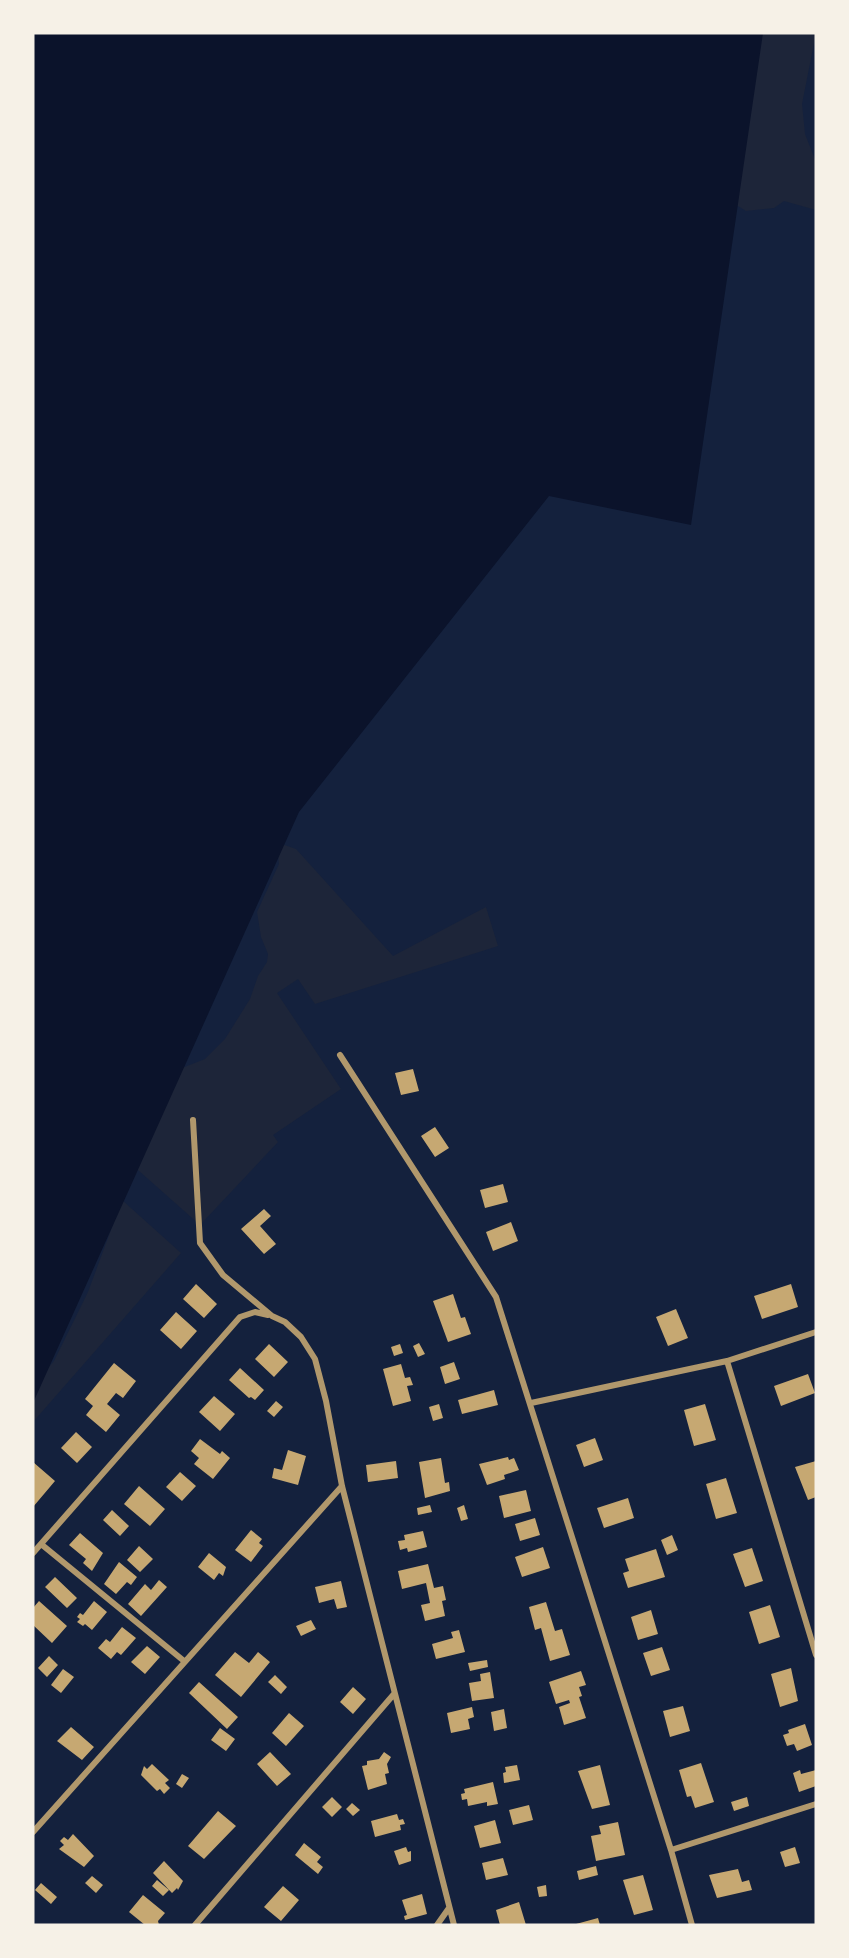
<svg xmlns="http://www.w3.org/2000/svg" width="849" height="1958" font-family="'Source Sans 3',sans-serif">
<rect width="100%" height="100%" fill="#14213d"/>
<!-- green -->
<path fill="#1d2539" d="M716 33H816L802 104 805 134 816 162V210L784 201 774 208 746 211 733 203Z
M276 842 296 849 393 956 486 907 498 946 315 1004 298 979 277 993 341 1089 273 1135 278 1142 200 1225 103 1139 182 1068 205 1059 225 1039 250 999 258 976 267 962 268 954 261 937 257 912 279 864Z
M122 1200 181 1253 33 1422V1365L47 1369 54 1361 88 1292Z"/>
<!-- water -->
<path fill="#0b132b" d="M33 33H763L691 525 549 496 299 812 33 1403Z"/>
<!-- building -->
<path fill="#c6a872" d="M413 1069 419 1091 401 1095 395 1073Z
M435 1127 449 1148 435 1157 421 1136Z
M503 1184 508 1202 485 1208 480 1190Z
M264 1209 271 1216 260 1226 276 1244 264 1254 241 1229Z
M511 1222 518 1241 493 1251 486 1232Z
M196 1284 217 1304 204 1318 183 1299Z
M791 1284 798 1307 762 1319 754 1296Z
M453 1294 461 1318 465 1317 471 1334 448 1342 433 1301Z
M676 1309 688 1338 668 1346 656 1317Z
M176 1312 197 1331 181 1349 160 1330Z
M419 1343 425 1354 418 1357 413 1346Z
M269 1344 288 1362 274 1377 255 1359Z
M400 1344 403 1353 394 1356 391 1347Z
M454 1362 460 1379 445 1384 440 1367Z
M114 1363 136 1381 123 1398 116 1393 107 1404 120 1415 106 1432 86 1415 93 1406 85 1399Z
M401 1364 405 1378 410 1377 413 1385 407 1386 411 1401 393 1406 383 1369Z
M240 1368 264 1390 255 1400 251 1397 249 1398 229 1380Z
M808 1374 815 1393 781 1406 774 1386Z
M494 1390 498 1405 462 1414 458 1400Z
M214 1396 235 1414 220 1431 199 1412Z
M276 1401 283 1407 274 1417 267 1411Z
M439 1404 443 1418 433 1421 429 1407Z
M705 1404 716 1440 694 1446 684 1410Z
M76 1432 92 1447 77 1463 61 1448Z
M595 1438 603 1460 584 1467 576 1445Z
M200 1439 220 1454 222 1451 230 1458 213 1479 194 1464 199 1458 191 1451Z
M288 1450 306 1456 298 1485 272 1478 274 1468 282 1470Z
M508 1457 509 1460 514 1458 519 1470 504 1475 505 1479 487 1485 479 1464Z
M441 1458 445 1483 449 1482 450 1491 425 1498 419 1462Z
M396 1461 398 1478 368 1482 366 1465Z
M816 1461V1497L808 1500 795 1467Z
M33 1462 55 1481 33 1507Z
M180 1472 196 1486 182 1501 166 1487Z
M726 1478 737 1513 716 1519 706 1484Z
M139 1486 165 1509 150 1526 124 1504Z
M526 1490 531 1511 504 1518 499 1496Z
M628 1498 634 1518 604 1528 597 1508Z
M430 1505 432 1512 418 1515 417 1508Z
M464 1505 468 1519 461 1521 457 1508Z
M112 1510 129 1526 120 1536 103 1520Z
M535 1518 540 1535 520 1541 515 1524Z
M251 1530 262 1539 259 1543 263 1546 251 1562 235 1550Z
M423 1531 427 1547 408 1552 407 1548 400 1550 398 1541 405 1540 404 1535Z
M80 1533 103 1553 92 1571 83 1563 86 1559 69 1545Z
M672 1535 678 1550 667 1555 661 1540Z
M139 1546 153 1559 140 1572 127 1560Z
M543 1547 550 1568 522 1577 515 1557Z
M752 1548 763 1581 745 1587 733 1554Z
M656 1549 665 1577 628 1588 623 1573 629 1571 625 1559Z
M209 1553 226 1567 223 1576 219 1573 214 1580 198 1567Z
M119 1562 137 1577 131 1585 127 1582 116 1594 104 1584Z
M428 1564 434 1588 443 1586 446 1600 442 1601 445 1616 425 1621 421 1605 430 1603 426 1583 402 1589 398 1571Z
M55 1577 77 1598 67 1608 45 1587Z
M159 1580 167 1587 141 1616 128 1604 145 1584 151 1590Z
M341 1581 347 1607 337 1609 334 1599 319 1603 315 1587Z
M39 1601 67 1626 52 1643 33 1625V1608Z
M94 1601 107 1612 92 1630 85 1624 83 1626 77 1622 80 1619 77 1617 80 1613 83 1615Z
M546 1602 555 1631 562 1629 570 1655 550 1661 541 1628 535 1630 529 1607Z
M770 1605 780 1637 759 1644 749 1612Z
M651 1610 658 1634 638 1640 631 1617Z
M311 1620 316 1629 301 1636 296 1626Z
M122 1627 136 1638 121 1655 117 1652 111 1659 98 1648 106 1639 110 1642Z
M459 1630 465 1652 436 1659 432 1644 453 1638 451 1632Z
M147 1646 160 1657 145 1674 131 1662Z
M662 1647 670 1670 651 1676 643 1653Z
M235 1652 249 1663 258 1652 270 1662 241 1697 215 1675Z
M49 1656 58 1665 47 1677 38 1668Z
M487 1660 488 1667 470 1671 468 1663Z
M791 1668 798 1701 780 1707 771 1674Z
M63 1669 74 1677 61 1693 51 1685Z
M581 1671 586 1685 579 1687 582 1696 579 1697 586 1718 564 1725 559 1707 570 1703 569 1700 556 1704 549 1682Z
M490 1672 494 1698 472 1701 469 1683 481 1681 480 1674Z
M275 1675 287 1687 281 1694 268 1682Z
M199 1682 238 1717 227 1729 189 1693Z
M353 1687 366 1699 353 1714 340 1702Z
M683 1706 690 1731 670 1737 663 1711Z
M472 1707 474 1717 468 1719 470 1729 451 1733 447 1713Z
M504 1709 507 1728 494 1731 491 1712Z
M289 1713 304 1726 286 1746 272 1733Z
M805 1724 812 1745 797 1751 794 1744 787 1746 783 1735 789 1733 788 1730Z
M71 1727 94 1747 82 1760 57 1741Z
M220 1728 235 1739 226 1751 211 1740Z
M270 1752 291 1774 277 1786 257 1764Z
M384 1752 391 1757 387 1764 389 1773 385 1774 387 1784 368 1790 362 1766 367 1765V1761L379 1759Z
M701 1763 714 1802 695 1808 691 1796 687 1797 679 1770Z
M152 1764 169 1780 165 1783 170 1788 164 1794 160 1789 157 1791 141 1775 144 1766 147 1769Z
M517 1765 520 1780 504 1783 503 1773 506 1772 505 1767Z
M600 1765 610 1805 592 1809 578 1771Z
M800 1770 801 1774 816 1770V1786L799 1792 793 1773Z
M182 1774 189 1778 182 1788 176 1784Z
M493 1782 498 1804 487 1806V1802L468 1806 467 1799 462 1800 461 1794 465 1793 464 1789Z
M332 1797 342 1807 332 1817 322 1807Z
M747 1797 749 1806 734 1811 731 1802Z
M352 1803 360 1810 353 1816 346 1809Z
M529 1805 533 1820 513 1825 509 1810Z
M218 1811 236 1826 204 1859 188 1846Z
M397 1814 399 1820 403 1819 405 1824 400 1825 401 1830 375 1837 371 1821Z
M495 1820 501 1843 480 1848 474 1826Z
M618 1822 625 1855 596 1861 591 1836 601 1834 599 1826Z
M73 1834 94 1856 84 1867 59 1849 64 1845 60 1841 64 1837 68 1840Z
M304 1843 321 1857 317 1862 323 1867 318 1874 295 1855Z
M406 1847 408 1852 411 1851V1861L399 1865 394 1851Z
M795 1847 800 1863 785 1867 780 1852Z
M503 1858 508 1875 486 1880 482 1863Z
M164 1861 183 1881 178 1890 177 1888 172 1893 153 1873Z
M596 1866 598 1875 579 1880 577 1871Z
M738 1869 742 1882 749 1880 752 1890 717 1898 709 1875Z
M643 1875 653 1910 634 1915 623 1880Z
M92 1876 103 1885 96 1893 85 1883Z
M157 1880 169 1890 163 1896 152 1886Z
M41 1883 57 1897 51 1904 35 1890Z
M546 1885 547 1896 539 1897 537 1887Z
M283 1886 299 1900 281 1921 264 1907Z
M422 1894 427 1914 405 1920 404 1916 407 1915 402 1900Z
M143 1895 165 1913 158 1921 159 1925H145L129 1912Z
M519 1902 526 1925H500L496 1910Z
M598 1918 600 1925H576V1924Z"/>
<g fill="none" stroke-linecap="round" stroke-linejoin="round">
<!-- minor -->
<path stroke="#b1986c" stroke-width="6" d="M340 1055 496 1297 671 1850 692 1925
M193 1120 200 1243 223 1275 272 1316 285 1322 301 1337 315 1359 326 1401 342 1486 454 1925
M727 1361 816 1655
M531 1403 727 1361 816 1332
M41 1544 184 1661
M33 1553 240 1317 255 1312 268 1315
M33 1832 342 1486
M671 1850 816 1804
M195 1925 394 1694
M437 1925 449 1908"/>
</g>
<!-- border -->
<rect width="849" height="1958" fill="none" stroke="#f6f1e7" stroke-width="69"/>
</svg>
